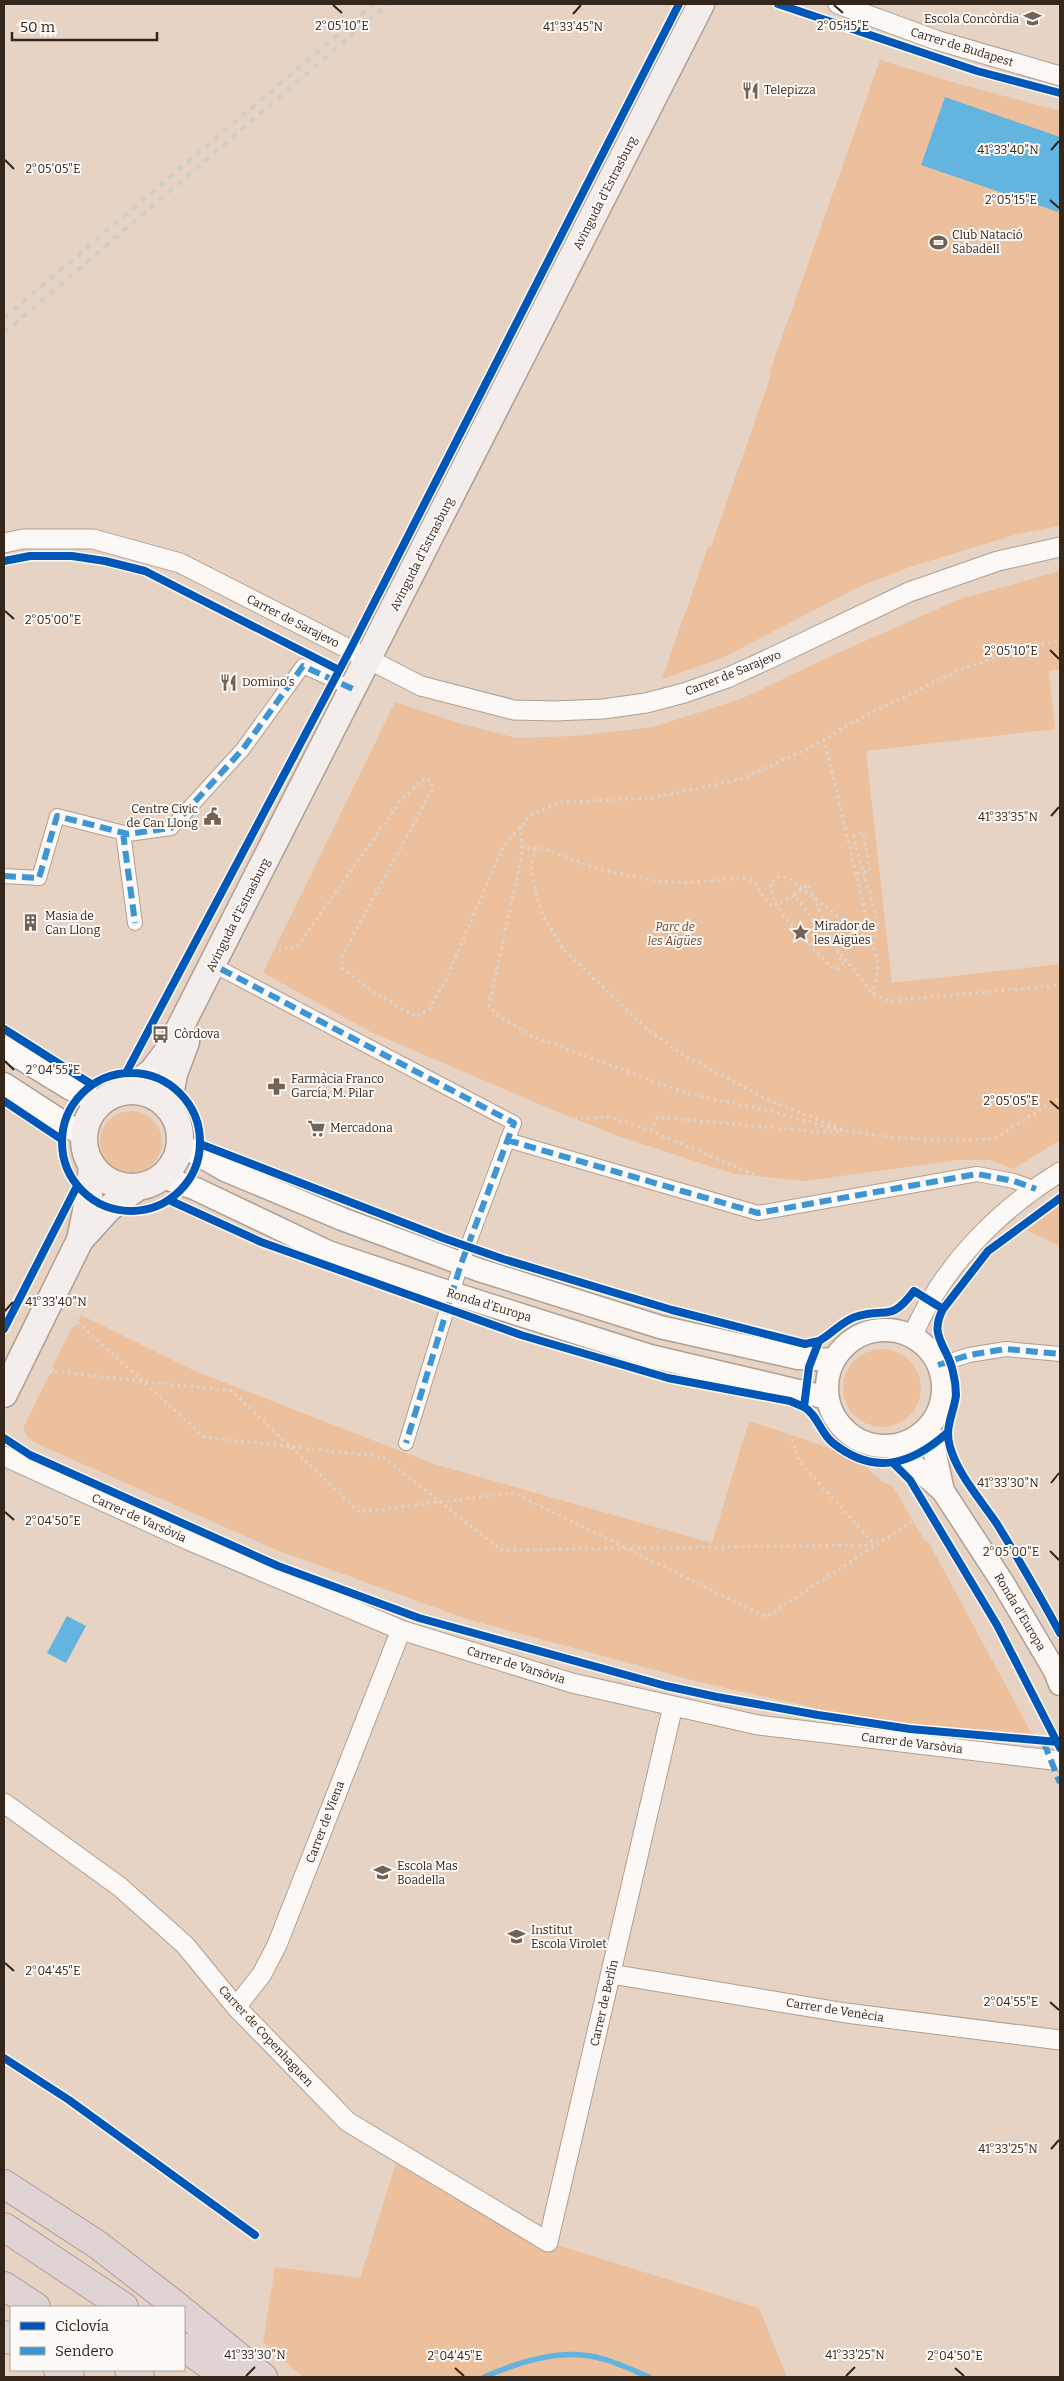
<svg xmlns="http://www.w3.org/2000/svg" width="1064" height="2381" font-family="Bitter,serif">
<rect width="100%" height="100%" fill="#e7d3c3"/>
<!-- green -->
<path fill="#ecc09d" d="M880 60 956 83 1060 111V526L1014 535 910 567 859 587 720 659 662 679 708 547H711L771 375 769 374Z
M1060 571V669L1049 671 1055 729 866 751 892 983 1060 964V1140L1013 1169 991 1160H958L805 1181 734 1174 615 1135 553 1110 373 1033 263 973 395 702 462 724 517 738 574 736 653 727 741 699 831 656 960 599Z
M100 1142a31 31 0 1 1 62 0a31 31 0 1 1-62 0Z
M1060 1205V1246L1026 1230Z
M81 1315 195 1371 434 1464 712 1543 749 1421 854 1456 884 1483 892 1485 925 1541H928L1034 1738 954 1734 882 1723 699 1682 467 1619 274 1549 40 1445 28 1438 23 1429 49 1375H51L49 1374H51L54 1368 52 1367 73 1326 75 1327Z
M843 1388a39 39 0 1 1 78 0a39 39 0 1 1-78 0Z
M396 2163 450 2196 548 2242 759 2308 787 2377H303L263 2342 275 2267 360 2278Z"/>
<!-- water -->
<path fill="#63b4de" d="M945 97 1060 137V205L1058 212 921 165Z
M67 1616 86 1626 66 1663 47 1653Z"/>
<g fill="none" stroke-linecap="round" stroke-linejoin="round">
<!-- stream -->
<path stroke="#63b4de" stroke-width="5.5" d="M484 2377C514 2364 549 2352 582 2355 606 2357 628 2368 649 2377"/>
<defs>
<path id="pedestrian" d="M123 833 135 923
M4 876 39 878 57 816 128 834 171 828 243 749 303 666 353 689
M221 969 514 1123 461 1264 406 1443
M507 1140 758 1213 977 1174 1014 1181 1036 1189
M938 1365 969 1355 1006 1349 1060 1354"/>
<path id="minor" d="M838 4 936 40 1060 76
M4 543 23 539H93L180 563 421 686 514 710 554 711 603 709 646 703 684 693 727 678 773 657 909 592 998 561 1060 547
M912 1337C941 1268 997 1211 1060 1172
M4 1456 188 1540 401 1630 572 1683 758 1725 1060 1761
M4 1803 120 1887 185 1945 236 2007 348 2122 548 2242 673 1706
M611 1974 846 2013 1060 2040
M236 2007 262 1974 277 1945 401 1630"/>
<path id="tertiary" d="M4 1048 71 1089 101 1103
M4 1084 84 1136
M181 1145 225 1170 342 1219 479 1270 660 1327 798 1358 834 1360
M163 1177 196 1189 328 1252 436 1288 650 1356 828 1398
M827 1388a58 58 0 1 1 116 0a58 58 0 1 1-116 0Z
M929 1427 943 1491
M892 1446 943 1491 1003 1583 1055 1671 1060 1684"/>
<path id="secondary" d="M84 1139a48 48 0 1 1 96 0a48 48 0 1 1-96 0Z
M125 1091 152 1072 168 1051 701 4
M168 1106 174 1074 186 1042
M80 1240 109 1208 138 1187
M4 1394 80 1240 89 1196 92 1165"/>
<path id="motorway" d="M4 2184 98 2245 178 2307
M4 2227 124 2307
M4 2286 36 2307
M184 2312 263 2377
M4 2335 11 2340
M184 2347 226 2377
M58 2370 70 2377
M129 2370 140 2377"/>
</defs>
<!-- pedestrian casing -->
<use href="#pedestrian" stroke="#af9f93" stroke-width="16"/>
<!-- minor casing -->
<use href="#minor" stroke="#af9f93" stroke-width="21"/>
<!-- tertiary casing -->
<use href="#tertiary" stroke="#af9f93" stroke-width="25"/>
<!-- secondary casing -->
<use href="#secondary" stroke="#af9f93" stroke-width="29"/>
<!-- motorway casing -->
<use href="#motorway" stroke="#af9a96" stroke-width="30"/>
<!-- path -->
<path stroke="#dad4d0" stroke-width="3" stroke-dasharray="2.5 4" stroke-linecap="butt" d="M824 739 878 966 873 994
M521 826 522 854 489 1006 498 1015 531 1036 689 1094 775 1112 838 1130 888 1137 959 1141 996 1138 1060 1097
M853 836 863 833 870 870 856 874
M522 846 526 849 539 847 595 868 655 881 687 883 743 878 754 882 767 902 773 907 794 895 873 994 889 1001 1060 985
M535 848 531 868 538 901 544 917 564 950 647 1029 682 1054 764 1098 844 1130
M247 945 267 951 297 947 402 799 425 778 430 780 433 788 341 958 342 968 372 991 417 1017 429 1009 445 982 503 847 530 815 561 802 652 798 741 779 814 746 847 725 953 673 1021 647 1060 641
M529 1121 611 1117 651 1131 791 1190
M651 1131 657 1117 819 1132 839 1131
M4 1289 21 1294
M73 1318 204 1437 383 1457 501 1550 874 1545
M42 1370 232 1391 359 1512 514 1493 766 1617 928 1511
M782 1408 799 1461 875 1545
M842 1818 889 1829
M816 1937 888 1952
M888 1999 889 1764"/>
<!-- pedestrian -->
<use href="#pedestrian" stroke="#fbf8f6" stroke-width="14"/>
<!-- minor -->
<use href="#minor" stroke="#fbf8f6" stroke-width="19"/>
<!-- tertiary -->
<use href="#tertiary" stroke="#fbf8f6" stroke-width="22"/>
<!-- secondary -->
<use href="#secondary" stroke="#f3edec" stroke-width="26"/>
<!-- motorway -->
<use href="#motorway" stroke="#dfd3d4" stroke-width="28"/>
<!-- rail -->
<path stroke="#d3cdc8" stroke-width="4" stroke-dasharray="6 6" stroke-linecap="butt" d="M4 318 374 4
M4 333 388 4"/>
<!-- path-bridge -->
<path stroke="#dad4d0" stroke-width="3" stroke-dasharray="2.5 4" stroke-linecap="butt" d="M794 895 808 884 843 964 838 969 831 967C813 947 771 912 770 884L778 877H787L864 936H876L878 922 853 836"/>
<!-- quiet -->
<path stroke="#3d95d4" stroke-width="6" stroke-dasharray="12 6" stroke-linecap="butt" d="M123 833 135 923
M4 876 39 878 57 816 128 834 171 828 243 749 303 666 353 689
M221 969 514 1123 461 1264 406 1443
M507 1140 758 1213 977 1174 1014 1181 1036 1189
M938 1365 969 1355 1006 1349 1060 1354
M1044 1743 1060 1783"/>
<defs>
<path id="cycleway" d="M778 4 977 71 1060 93
M4 561 30 556H72L105 561 145 571 339 670
M4 1029 91 1084
M62 1142a69 69 0 1 1 138 0a69 69 0 1 1-138 0Z
M126 1073 350 650 679 4
M4 1101 61 1139
M169 1200 261 1242 521 1335 668 1378 790 1401 804 1407 809 1367 819 1341 805 1344 672 1310 503 1259 443 1238 200 1144
M943 1309 988 1251 1060 1198
M4 1329 77 1186
M819 1341C832 1334 841 1322 855 1317 887 1306 889 1324 914 1291L943 1309C928 1337 948 1346 953 1372 955 1380 956 1387 956 1395 954 1413 944 1427 950 1447 958 1475 981 1500 997 1524 1019 1560 1040 1596 1060 1633
M804 1407C818 1415 820 1433 833 1443 874 1476 911 1465 947 1433
M4 1438 30 1455 278 1566 419 1618 666 1686 717 1697 818 1715 910 1729 1058 1742
M894 1464 910 1480 997 1625 1060 1748
M4 2058 69 2100 255 2235"/>
</defs>
<!-- cycleway casing -->
<use href="#cycleway" stroke="#fdf9f6" stroke-width="11"/>
<!-- cycleway -->
<use href="#cycleway" stroke="#0057b8" stroke-width="8"/>
</g>
<!-- ticks -->
<path fill="none" stroke="#34261b" stroke-width="2" d="M333 5 342 13M834 5 843 13M573 14 581 5M1051 150 1059 141M5 160 14 169M1050 200 1059 208M5 611 14 619M1050 650 1059 659M1051 816 1059 807M5 1061 14 1070M1050 1101 1059 1109M5 1311 13 1302M1051 1483 1059 1473M5 1512 14 1520M1050 1551 1059 1560M5 1963 14 1971M1050 2002 1059 2010M1051 2149 1059 2140M455 2368 464 2376M955 2368 964 2376M246 2376 255 2367M846 2376 855 2367"/>
<!-- icons -->
<defs>
<symbol id="school-bare" viewBox="-9 -9 18 18"><path d="M0-5L7-2L0 1L-7-2ZM-4 1L0 2.5L4 1V4Q0 6-4 4Z" fill="#736356" stroke="#fdf9f6" stroke-width="2.5" paint-order="stroke"/></symbol>
<symbol id="restaurant-bare" viewBox="-9 -9 18 18"><path d="M-5-6h1v4h1v-4h1v4h1v-4h1v5L-1.5 .5V6h-2V.5L-5-1ZM5-6V6H3V1.5H1.5Q1.5-4 5-6Z" fill="#736356" stroke="#fdf9f6" stroke-width="2.5" paint-order="stroke"/></symbol>
<symbol id="stadium-bare" viewBox="-9 -9 18 18"><path d="M0-5a6.5 5 0 1 0 0 10a6.5 5 0 1 0 0-10ZM-3.5-1.8h7v3.6h-7Z" fill="#736356" stroke="#fdf9f6" stroke-width="2.5" paint-order="stroke"/></symbol>
<symbol id="civic-bare" viewBox="-9 -9 18 18"><path d="M-.6-6.5H3V-4.5H.6V-3L4-1V1h2V6H-6V1h2V-1L-.6-3ZM-1.2 2.5V6h2.4V2.5Z" fill="#736356" stroke="#fdf9f6" stroke-width="2.5" paint-order="stroke"/></symbol>
<symbol id="building-bare" viewBox="-9 -9 18 18"><path d="M-4-6H4V6H1V3H-1V6H-4ZM-2.5-4.3h1.7v1.8h-1.7ZM.8-4.3h1.7v1.8H.8ZM-2.5-1h1.7V.8h-1.7ZM.8-1h1.7V.8H.8Z" fill="#736356" stroke="#fdf9f6" stroke-width="2.5" paint-order="stroke"/></symbol>
<symbol id="sight-bare" viewBox="-9 -9 18 18"><path d="M0-6L1.8-2.2L6-1.7L2.9 1.2L3.7 5.4L0 3.3L-3.7 5.4L-2.9 1.2L-6-1.7L-1.8-2.2Z" fill="#736356" stroke="#fdf9f6" stroke-width="2.5" paint-order="stroke"/></symbol>
<symbol id="bus-bare" viewBox="-9 -9 18 18"><path d="M-5-6H5V4H4V6H2V4H-2V6H-4V4H-5ZM-3.5-4V0h7V-4ZM-3.5 1.2v1.5H-2V1.2ZM2 1.2v1.5H3.5V1.2Z" fill="#736356" stroke="#fdf9f6" stroke-width="2.5" paint-order="stroke"/></symbol>
<symbol id="pharmacy-bare" viewBox="-9 -9 18 18"><path d="M-2-6h4v4h4v4h-4v4h-4v-4h-4v-4h4Z" fill="#736356" stroke="#fdf9f6" stroke-width="2.5" paint-order="stroke"/></symbol>
<symbol id="supermarket-bare" viewBox="-9 -9 18 18"><path d="M-6-5.5h2.5l.6 2H6L4.5 2H-2.5L-4.4-4H-6ZM-1.5 3.2a1.3 1.3 0 1 0 .1 0ZM3 3.2a1.3 1.3 0 1 0 .1 0Z" fill="#736356" stroke="#fdf9f6" stroke-width="2.5" paint-order="stroke"/></symbol>
</defs>
<g fill-rule="evenodd">
<use href="#school-bare" x="1020" y="6" width="25" height="25"/>
<use href="#restaurant-bare" x="738" y="78" width="25" height="25"/>
<use href="#stadium-bare" x="926" y="230" width="25" height="25"/>
<use href="#restaurant-bare" x="216" y="670" width="25" height="25"/>
<use href="#civic-bare" x="200" y="804" width="25" height="25"/>
<use href="#building-bare" x="18" y="910" width="25" height="25"/>
<use href="#sight-bare" x="788" y="920" width="25" height="25"/>
<use href="#bus-bare" x="148" y="1022" width="25" height="25"/>
<use href="#pharmacy-bare" x="264" y="1074" width="25" height="25"/>
<use href="#supermarket-bare" x="304" y="1116" width="25" height="25"/>
<use href="#school-bare" x="370" y="1860" width="25" height="25"/>
<use href="#school-bare" x="504" y="1924" width="25" height="25"/>
</g>
<g text-anchor="middle" dominant-baseline="central" stroke-width="4" stroke-linejoin="round" paint-order="stroke">
<!-- poi labels -->
<g font-size="12" fill="#34261b" stroke="#fdf9f6" text-anchor="start">
<text x="1019" y="19" text-anchor="end">Escola Concòrdia</text>
<text x="764" y="90">Telepizza</text>
<text x="952" y="235">Club Natació<tspan x="952" dy="14">Sabadell</tspan></text>
<text x="242" y="682">Domino's</text>
<text x="198" y="809" text-anchor="end">Centre Civic<tspan x="198" dy="14">de Can Llong</tspan></text>
<text x="45" y="916">Masia de<tspan x="45" dy="14">Can Llong</tspan></text>
<text x="814" y="926">Mirador de<tspan x="814" dy="14">les Aigües</tspan></text>
<text x="174" y="1034">Còrdova</text>
<text x="291" y="1079">Farmàcia Franco<tspan x="291" dy="14">García, M. Pilar</tspan></text>
<text x="330" y="1128">Mercadona</text>
<text x="397" y="1866">Escola Mas<tspan x="397" dy="14">Boadella</tspan></text>
<text x="531" y="1930">Institut<tspan x="531" dy="14">Escola Virolet</tspan></text>
</g>
<!-- street labels -->
<g font-size="12" fill="#34261b" stroke="#fdf9f6">
<text transform="translate(962 47) rotate(17)">Carrer de Budapest</text>
<text transform="translate(605 193) rotate(-63)">Avinguda d'Estrasburg</text>
<text transform="translate(422 554) rotate(-63)">Avinguda d'Estrasburg</text>
<text transform="translate(293 621) rotate(27)">Carrer de Sarajevo</text>
<text transform="translate(733 673) rotate(-22)">Carrer de Sarajevo</text>
<text transform="translate(238 915) rotate(-63)">Avinguda d'Estrasburg</text>
<text transform="translate(489 1305) rotate(17)">Ronda d'Europa</text>
<text transform="translate(139 1518) rotate(24)">Carrer de Varsòvia</text>
<text transform="translate(1020 1612) rotate(59)">Ronda d'Europa</text>
<text transform="translate(516 1665) rotate(17)">Carrer de Varsòvia</text>
<text transform="translate(912 1743) rotate(7)">Carrer de Varsòvia</text>
<text transform="translate(325 1822) rotate(-69)">Carrer de Viena</text>
<text transform="translate(604 2003) rotate(-77)">Carrer de Berlín</text>
<text transform="translate(835 2010) rotate(9)">Carrer de Venècia</text>
<text transform="translate(266 2036) rotate(47)">Carrer de Copenhaguen</text>
</g>
<!-- park labels -->
<g font-size="12" font-style="italic" fill="#6b4526" stroke="#fdf9f6">
<text x="675" y="927">Parc de<tspan x="675" dy="14">les Aigües</tspan></text>
</g>
</g>
<g font-size="12" text-anchor="middle" fill="#34261b" stroke="#fdf9f6" stroke-width="4" stroke-linejoin="round" paint-order="stroke">
<text x="342" y="30">2°05'10"E</text>
<text x="843" y="30">2°05'15"E</text>
<text x="573" y="31">41°33'45"N</text>
<text x="1008" y="154">41°33'40"N</text>
<text x="53" y="173">2°05'05"E</text>
<text x="1011" y="204">2°05'15"E</text>
<text x="53" y="624">2°05'00"E</text>
<text x="1011" y="655">2°05'10"E</text>
<text x="1008" y="821">41°33'35"N</text>
<text x="53" y="1074">2°04'55"E</text>
<text x="1011" y="1105">2°05'05"E</text>
<text x="56" y="1306">41°33'40"N</text>
<text x="1008" y="1487">41°33'30"N</text>
<text x="53" y="1525">2°04'50"E</text>
<text x="1011" y="1556">2°05'00"E</text>
<text x="53" y="1975">2°04'45"E</text>
<text x="1011" y="2006">2°04'55"E</text>
<text x="1008" y="2153">41°33'25"N</text>
<text x="255" y="2359">41°33'30"N</text>
<text x="855" y="2359">41°33'25"N</text>
<text x="455" y="2360">2°04'45"E</text>
<text x="955" y="2360">2°04'50"E</text>
</g>
<!-- border -->
<rect width="1064" height="2381" fill="none" stroke="#34261b" stroke-width="10"/>
<!-- legend -->
<rect x="10" y="2306" width="175" height="65" fill="#fdf9f6" stroke="#ada59e"/>
<rect x="20" y="2322" width="25" height="8" fill="#0057b8" stroke="#ada59e"/>
<text x="55" y="2331" font-size="15" fill="#34261b">Ciclovía</text>
<rect x="20" y="2347" width="25" height="8" fill="#3d95d4" stroke="#ada59e"/>
<text x="55" y="2356" font-size="15" fill="#34261b">Sendero</text>
<!-- scale -->
<path d="M12 32v8h145v-8" fill="none" stroke="#34261b" stroke-width="2.5"/>
<text x="20" y="32" font-size="15" fill="#34261b" stroke="#fdf9f6" stroke-width="4" paint-order="stroke">50 m</text>
</svg>
